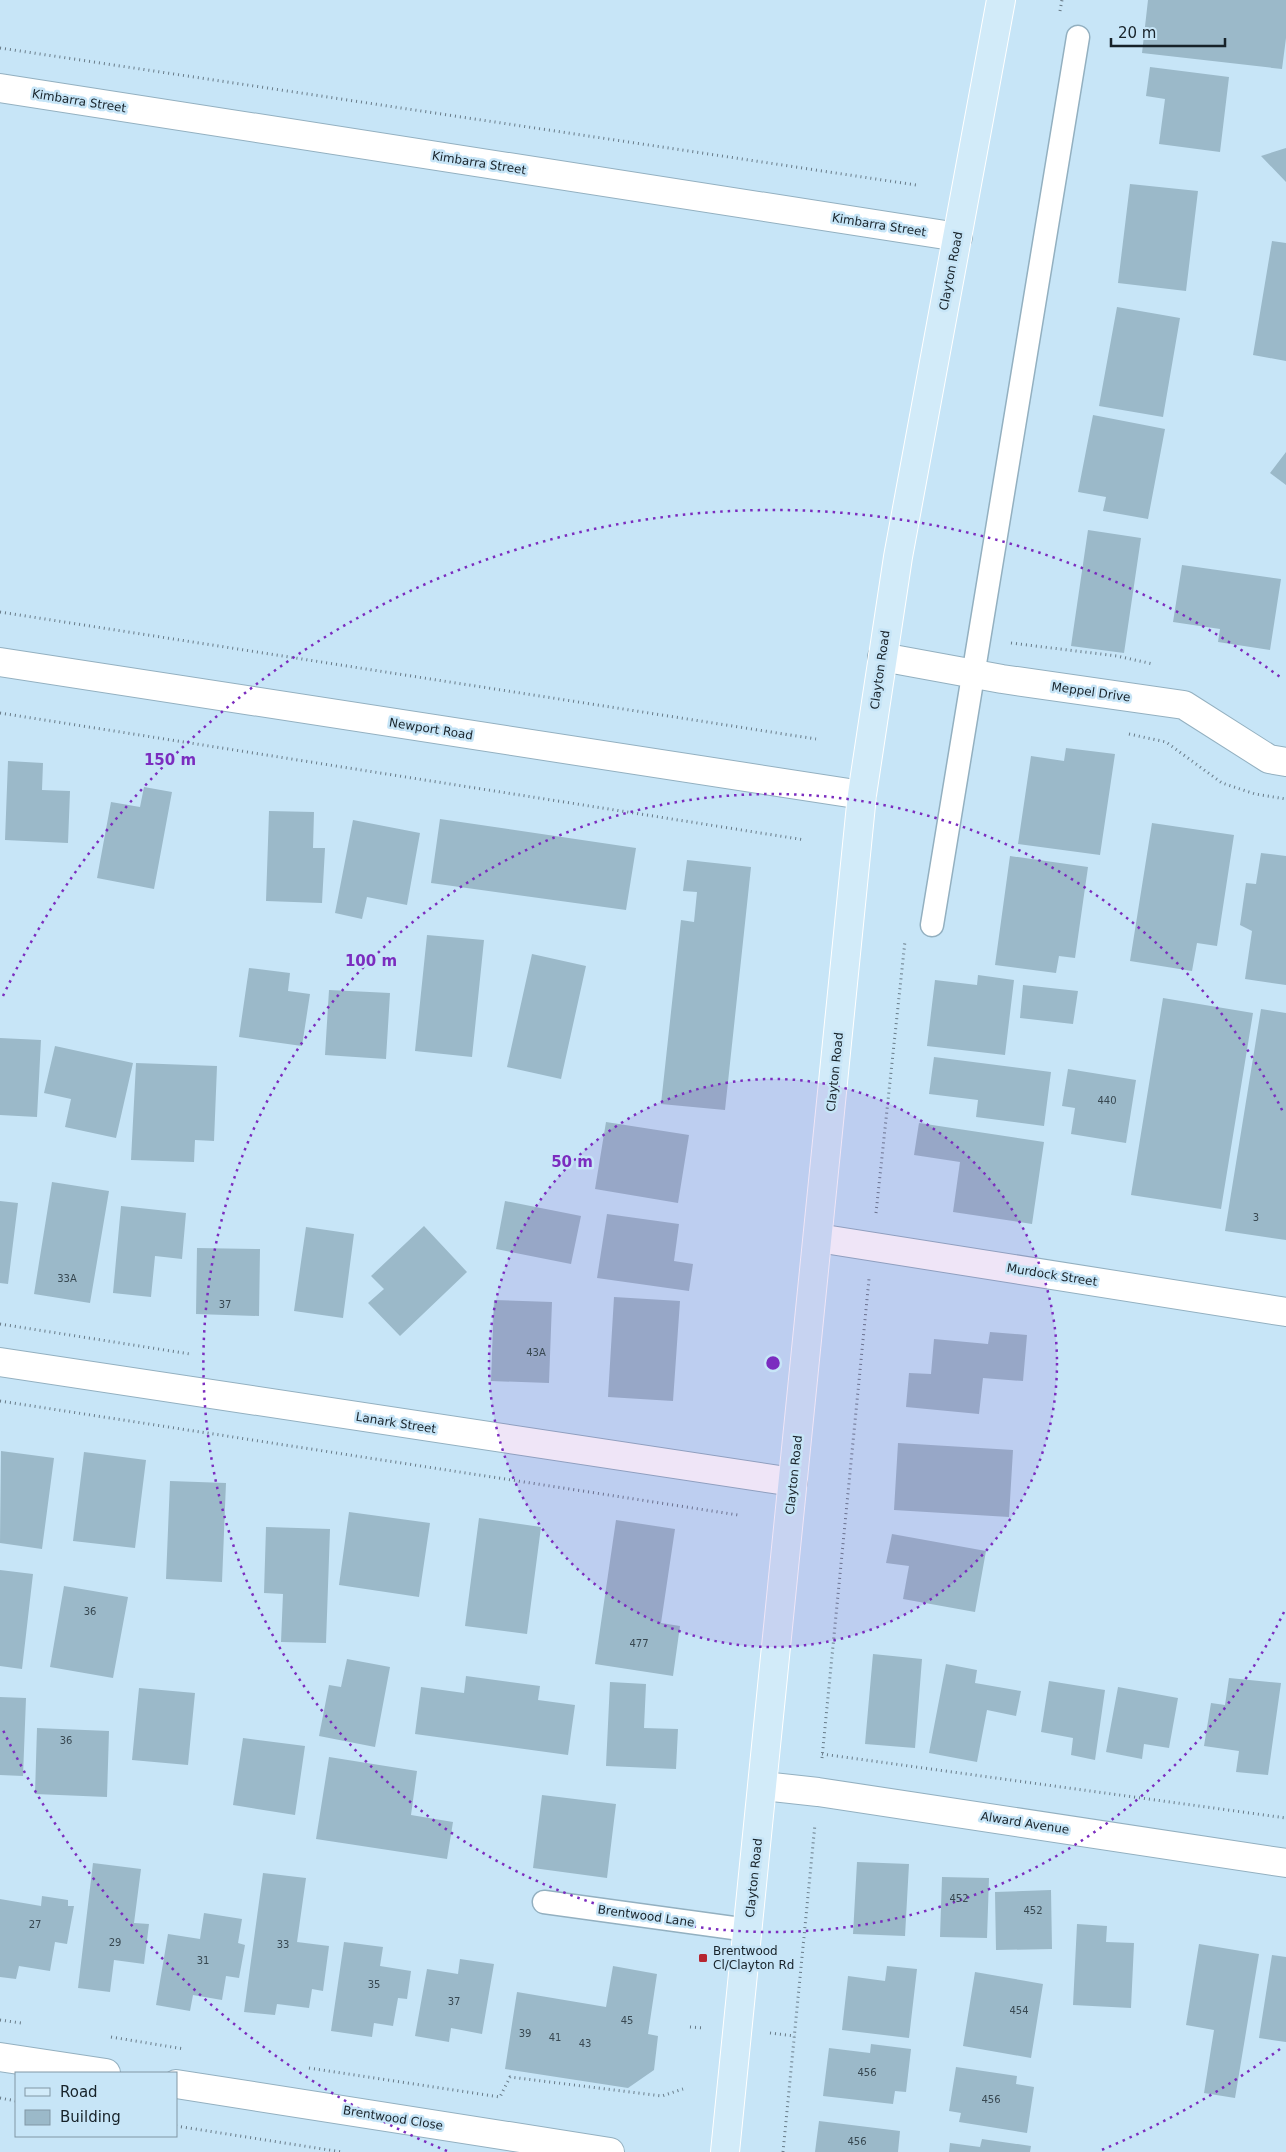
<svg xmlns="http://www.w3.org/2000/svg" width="1286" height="2152" font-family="'DejaVu Sans',sans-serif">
<rect width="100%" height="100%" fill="#c7e5f7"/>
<!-- building -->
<path fill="#9bb9c9" d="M1148 0H1286V38L1282 69 1142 53Z
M1150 67 1229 77 1220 152 1159 144 1165 99 1146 96Z
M1286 148V182L1261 156Z
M1130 184 1198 191 1186 291 1118 283Z
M1272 241 1286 243V361L1253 355Z
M1117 307 1180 318 1163 417 1099 406Z
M1093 415 1165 429 1148 519 1103 511 1106 497 1078 492Z
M1286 452V485L1270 473Z
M1088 530 1141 538 1124 653 1071 646Z
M1182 565 1281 579 1270 650 1218 642 1220 629 1173 622Z
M1066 748 1115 754 1100 855 1018 844 1031 756 1064 761Z
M8 761 43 763 42 790 70 791 68 843 5 840Z
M144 787 172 792 154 889 97 878 111 802 140 807Z
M269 811 314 812 313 848H325L322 903 266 901Z
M440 819 636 848 626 910 431 883Z
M353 820 420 833 407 905 367 897 362 919 335 913Z
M1152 823 1234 835 1217 946 1197 943 1192 971 1130 961Z
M1261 853 1286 856V985L1245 979 1252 931 1240 925 1246 883 1256 884Z
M1010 856 1088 867 1075 958 1059 956 1056 973 995 965Z
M687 860 751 867 725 1110 661 1104 681 920 694 922 697 892 683 891Z
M427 935 484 940 472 1057 415 1051Z
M532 954 586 966 561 1079 507 1067Z
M249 968 290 973 288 991 310 994 302 1046 239 1037Z
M978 975 1014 980 1005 1055 927 1046 935 980 977 985Z
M1023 985 1078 991 1073 1024 1020 1018Z
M329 990 390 993 386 1059 325 1055Z
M1163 998 1253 1013 1221 1209 1131 1195Z
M1261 1009 1286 1013V1240L1225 1231Z
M0 1038 41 1040 37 1117 0 1115Z
M55 1046 133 1063 116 1138 65 1127 71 1099 44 1093Z
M934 1057 1051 1072 1044 1126 976 1117 978 1100 929 1094Z
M136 1063 217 1066 214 1141 195 1140 194 1162 131 1160Z
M1068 1069 1136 1080 1126 1143 1071 1134 1075 1108 1062 1106Z
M606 1122 689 1135 678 1203 595 1189Z
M919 1123 1044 1142 1032 1224 953 1212 960 1162 914 1155Z
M52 1182 109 1191 90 1303 34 1294Z
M0 1201 18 1203 8 1284 0 1283Z
M505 1201 581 1216 571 1264 496 1249Z
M121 1206 186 1213 182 1259 155 1256 151 1297 113 1293Z
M607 1214 679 1224 674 1261 693 1264 689 1291 597 1278Z
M424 1226 467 1272 400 1336 368 1303 384 1289 371 1276Z
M306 1227 354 1234 343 1318 294 1311Z
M197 1248 260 1249 259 1316 196 1314Z
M614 1297 680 1301 673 1401 608 1397Z
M494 1300 552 1302 549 1383 491 1381Z
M990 1332 1027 1335 1023 1381 983 1378 979 1414 906 1407 909 1373 931 1374 934 1339 988 1344Z
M898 1443 1013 1450 1009 1517 894 1510Z
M1 1451 54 1458 42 1549 0 1543Z
M84 1452 146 1460 135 1548 73 1541Z
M170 1481 226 1483 222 1582 166 1579Z
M349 1512 430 1523 419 1597 339 1585Z
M479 1518 541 1527 527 1634 465 1626Z
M616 1520 675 1529 661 1623 680 1626 673 1676 595 1664Z
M266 1527 330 1529 326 1643 281 1642 283 1594 264 1593Z
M892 1534 986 1551 975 1612 903 1599 909 1566 886 1563Z
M0 1570 33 1574 22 1669 0 1666Z
M64 1586 128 1597 113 1678 50 1667Z
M873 1654 922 1659 915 1748 865 1744Z
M347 1659 390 1667 375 1747 319 1736 329 1685 341 1687Z
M946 1664 977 1670 975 1683 1021 1691 1016 1716 987 1710 977 1762 929 1753Z
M466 1676 540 1686 538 1700 575 1705 568 1755 415 1734 421 1687 464 1693Z
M1229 1678 1281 1683 1268 1775 1236 1772 1239 1751 1204 1746 1211 1703 1225 1705Z
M1049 1681 1105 1690 1095 1760 1071 1755 1073 1738 1041 1732Z
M610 1682 646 1684 644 1728 678 1729 676 1769 606 1766Z
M1118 1687 1178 1698 1169 1748 1144 1744 1142 1759 1106 1752Z
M139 1688 195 1693 188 1765 132 1760Z
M0 1697 26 1698 23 1776 0 1775Z
M37 1728 109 1731 107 1797 35 1794Z
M243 1738 305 1746 295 1815 233 1805Z
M329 1757 417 1771 411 1815 453 1822 447 1859 316 1839Z
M542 1795 616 1804 607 1878 533 1868Z
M857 1862 909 1864 905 1936 853 1934Z
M93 1863 141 1869 134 1923 149 1924 144 1964 114 1960 110 1992 78 1988Z
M263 1873 306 1878 297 1942 329 1946 323 1991 312 1989 309 2008 277 2004 275 2015 244 2012Z
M942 1877 989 1878 987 1938 940 1937Z
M1051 1890 1052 1949 996 1950 995 1892Z
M42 1896 68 1900V1906H74L67 1944 55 1942 50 1971 19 1966 16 1979 0 1977V1899L41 1906Z
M204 1913 242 1919 238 1943 245 1945 239 1978 226 1976 222 2000 193 1995 190 2011 156 2005 168 1934 200 1939Z
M1077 1924 1107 1926 1106 1942 1134 1943 1131 2008 1073 2005Z
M344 1942 383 1947 380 1966 411 1971 407 1999 398 1998 393 2026 374 2023 372 2037 331 2031Z
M1199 1944 1259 1954 1235 2098 1204 2093 1214 2030 1186 2025Z
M1272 1955 1286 1957V2042L1259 2038Z
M460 1959 494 1964 482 2034 451 2028 449 2042 415 2036 427 1969 458 1974Z
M613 1966 657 1974 648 2034 658 2036 654 2070 628 2088 505 2069 517 1992 606 2007Z
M887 1966 917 1969 909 2038 842 2030 848 1976 885 1981Z
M975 1972 1043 1984 1031 2058 963 2046Z
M871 2044 911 2049 906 2092 895 2091 893 2104 823 2096 829 2048 870 2053Z
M956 2067 1017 2076 1016 2084 1034 2087 1027 2133 959 2122 961 2113 949 2111Z
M819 2121 900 2131 898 2152H815Z
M982 2139 1031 2146 1030 2152H949L950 2143 980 2147Z"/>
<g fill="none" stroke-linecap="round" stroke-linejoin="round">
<defs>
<path id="lane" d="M932 925 1078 37
M544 1902 748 1930"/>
<path id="street" d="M0 88 958 237
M882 657 1002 679 1184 705 1269 759 1286 762
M0 662 862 795
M818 1238 1286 1312
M0 1362 793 1482
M763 1786 818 1792 1286 1863
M0 2057 106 2073
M176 2084 610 2152"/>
<path id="primary" d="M725 2152 862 795 898 557 1001 0"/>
</defs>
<!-- lane casing -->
<use href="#lane" stroke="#93b0c0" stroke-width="25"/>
<!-- street casing -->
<use href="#street" stroke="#93b0c0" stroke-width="30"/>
<!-- primary casing -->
<use href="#primary" stroke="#fff" stroke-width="30"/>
<!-- path -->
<path stroke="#687b88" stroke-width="3" stroke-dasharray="1 4" stroke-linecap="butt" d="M1060 11 1062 0
M0 48 916 185
M0 612 816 739
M1011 643 1117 656 1153 664
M0 713 805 840
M1129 734 1166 742 1222 783 1255 794 1286 799
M876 1213 905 941
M0 1324 190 1354
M0 1401 738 1515
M822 1754 1286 1818
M822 1758 869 1279
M0 2020 21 2023
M690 2027 704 2028
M770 2033 795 2036
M111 2037 184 2049
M309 2068 500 2097 510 2077 662 2096 683 2089
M0 2098 16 2101
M176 2126 342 2152
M783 2152 815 1824"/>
<!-- lane -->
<use href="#lane" stroke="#fff" stroke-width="22"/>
<!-- street -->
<use href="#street" stroke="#fff" stroke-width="28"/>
<!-- primary -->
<use href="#primary" stroke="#d2ebf9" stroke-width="28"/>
</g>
<!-- distance rings -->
<circle cx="773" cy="1363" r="284" fill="#7b2cbf" fill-opacity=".12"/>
<g fill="none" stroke="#7b2cbf" stroke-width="2.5" stroke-dasharray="2.5 5">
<circle cx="773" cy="1363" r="284"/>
<path d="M1284 1612A569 569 0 1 1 1284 1114"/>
<path d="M1280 2049A853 853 0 0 1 1099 2151M447 2151A853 853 0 0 1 3 1730M3 996A853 853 0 0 1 1280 677"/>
</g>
<!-- markers -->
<rect fill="#b62530" stroke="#c7e5f7" stroke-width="2" x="698" y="1953" width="10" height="10" rx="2.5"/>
<g text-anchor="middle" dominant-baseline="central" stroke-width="5" stroke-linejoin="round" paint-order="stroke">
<!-- number labels -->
<g font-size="10" fill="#384851">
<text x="1107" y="1100">440</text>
<text x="1256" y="1217">3</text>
<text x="67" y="1278">33A</text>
<text x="225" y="1304">37</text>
<text x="536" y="1352">43A</text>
<text x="90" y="1611">36</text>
<text x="639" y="1643">477</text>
<text x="66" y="1740">36</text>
<text x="959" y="1898">452</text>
<text x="1033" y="1910">452</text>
<text x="35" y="1924">27</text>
<text x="115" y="1942">29</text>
<text x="283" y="1944">33</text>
<text x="203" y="1960">31</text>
<text x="374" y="1984">35</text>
<text x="454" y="2001">37</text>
<text x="1019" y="2010">454</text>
<text x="627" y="2020">45</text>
<text x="525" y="2033">39</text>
<text x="555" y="2037">41</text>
<text x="585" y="2043">43</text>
<text x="867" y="2072">456</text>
<text x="991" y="2099">456</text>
<text x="857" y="2141">456</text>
</g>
<!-- street labels -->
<g font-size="12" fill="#172229" stroke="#c7e5f7">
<text transform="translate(79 101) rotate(9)">Kimbarra Street</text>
<text transform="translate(479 163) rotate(9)">Kimbarra Street</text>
<text transform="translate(879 225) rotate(9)">Kimbarra Street</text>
<text transform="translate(951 271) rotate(-79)">Clayton Road</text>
<text transform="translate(880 670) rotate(-82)">Clayton Road</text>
<text transform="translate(1091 692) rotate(8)">Meppel Drive</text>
<text transform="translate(431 729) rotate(9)">Newport Road</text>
<text transform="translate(835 1072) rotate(-84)">Clayton Road</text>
<text transform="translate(1052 1275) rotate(9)">Murdock Street</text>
<text transform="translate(396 1423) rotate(9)">Lanark Street</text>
<text transform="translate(794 1475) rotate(-84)">Clayton Road</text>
<text transform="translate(1025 1823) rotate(9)">Alward Avenue</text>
<text transform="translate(754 1878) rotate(-84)">Clayton Road</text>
<text transform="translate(646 1916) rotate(8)">Brentwood Lane</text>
<text transform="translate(393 2118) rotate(9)">Brentwood Close</text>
</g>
<!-- poi labels -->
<g font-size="12" fill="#172229" stroke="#c7e5f7" text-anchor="start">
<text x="713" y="1951">Brentwood<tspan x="713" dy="14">Cl/Clayton Rd</tspan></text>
</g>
</g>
<circle cx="773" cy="1363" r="8" fill="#7b2cbf" stroke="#c7e5f7" stroke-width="2.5"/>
<g font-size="15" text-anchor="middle" font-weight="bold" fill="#7b2cbf" stroke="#c7e5f7" stroke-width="5" stroke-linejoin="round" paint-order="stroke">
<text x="170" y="765">150 m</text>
<text x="371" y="966">100 m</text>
<text x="572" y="1167">50 m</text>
</g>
<!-- legend -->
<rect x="15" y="2072" width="162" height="65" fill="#c7e5f7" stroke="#8197a5"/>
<rect x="25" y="2088" width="25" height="8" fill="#d2ebf9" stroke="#8197a5"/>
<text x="60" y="2097" font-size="15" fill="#172229">Road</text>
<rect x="25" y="2110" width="25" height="15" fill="#9bb9c9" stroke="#8197a5"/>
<text x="60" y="2122" font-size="15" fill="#172229">Building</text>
<!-- scale -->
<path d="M1111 38v8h114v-8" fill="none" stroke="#172229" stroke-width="2.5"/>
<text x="1118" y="38" font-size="15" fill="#172229" stroke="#c7e5f7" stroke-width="4" paint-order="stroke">20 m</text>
</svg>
